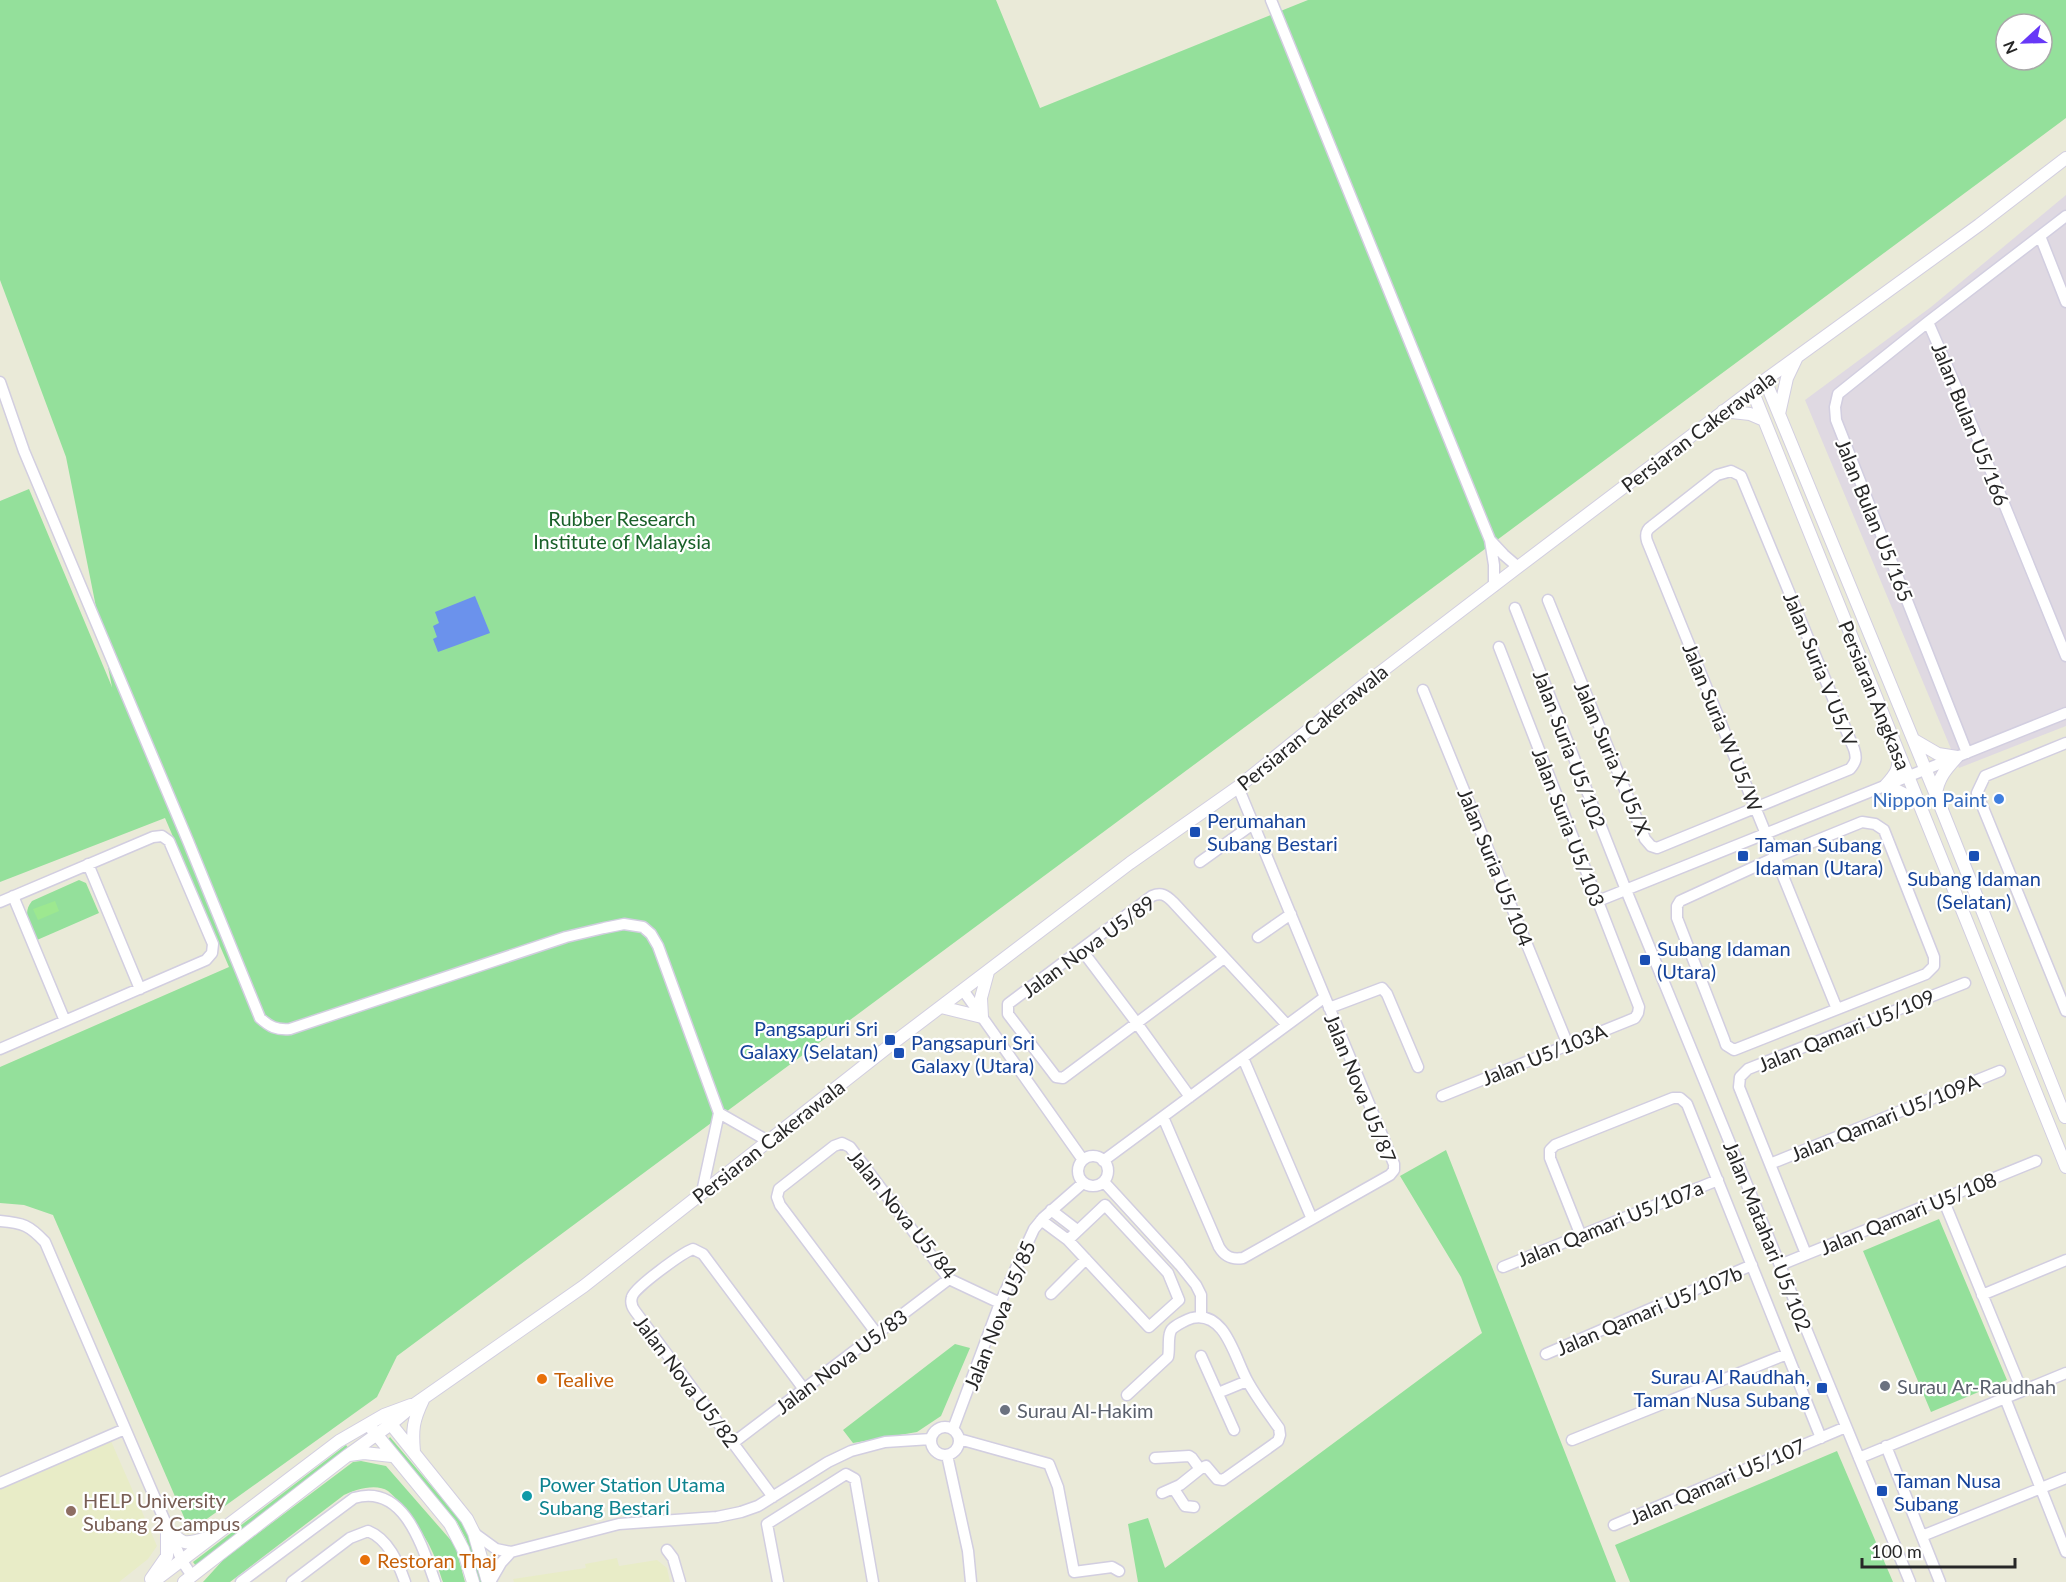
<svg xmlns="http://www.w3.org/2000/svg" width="2066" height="1582" font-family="Lato,sans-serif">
<rect width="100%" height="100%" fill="#eaead8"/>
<!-- industrial -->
<path fill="#dfd9e2" d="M2066 195V726L1959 768 1805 400 1931 307Z"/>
<!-- education -->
<path fill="#e8ecc7" d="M107 1432 157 1546 148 1559 119 1582H0V1476L99 1434Z
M617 1558 619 1566 657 1560 667 1568 670 1582H514L513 1579 586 1568 585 1564Z"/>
<!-- green -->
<path fill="#94e09b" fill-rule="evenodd" d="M0 0H996L1040 108 1308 0H2066V118L397 1356 377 1397 190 1531 53 1215 24 1205 0 1203V1067L229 967 165 818 0 882V501L29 489 112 687 66 457 0 280ZM2006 24H2042V60H2006Z
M79 880 86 883 99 913 37 940C31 927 21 914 32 901Z
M1446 1150 1616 1582H1138L1128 1524 1148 1518 1165 1568 1482 1333 1461 1277 1400 1176Z
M1939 1219 2007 1380 1931 1412 1863 1251Z
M955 1344 970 1348 941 1416 917 1432 853 1443 843 1430Z
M390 1437 460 1520 469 1537 482 1582H478L466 1539 457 1522 388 1440Z
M346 1445 349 1449 196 1566 193 1562Z
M1837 1451 1893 1582H1630L1615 1545Z
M361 1461 386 1466 455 1545 465 1582H443C439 1572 437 1561 432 1551 426 1536 401 1501 388 1491 377 1483 355 1489 344 1495L230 1582H203L224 1559 353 1462Z"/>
<!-- pitch -->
<path fill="#9de890" d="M55 901 59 911 38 920 33 909Z"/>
<!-- water -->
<path fill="#6b92ec" d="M475 596 490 633 438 652 433 639 437 637 433 626 439 623 435 612Z"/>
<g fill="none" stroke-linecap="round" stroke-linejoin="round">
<defs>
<path id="minor" d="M1271 0 1490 540 1494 565V586
M2040 236 2066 302
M1928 322 1961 398 2066 656
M0 382 24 451 188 841 260 1018C270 1027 276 1030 290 1029L566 937 604 928 624 924 643 927 651 934 658 946 719 1113 702 1192
M1490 540 1504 555 1518 567
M1548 600 1645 839 1651 846 1657 848 1850 769C1856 762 1857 758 1854 749L1741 476 1731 471 1717 475 1652 526C1646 530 1645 534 1647 541 1711 697 1774 853 1837 1009
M1515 608 1626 890 1910 1582
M1423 690 1568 1045
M2066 743 1985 776 1977 793 2066 1011
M1967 753 1836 420 1835 407 1838 394 1928 322 2066 216
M1862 822 1875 824 1884 830 1934 957V966L1926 974 1734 1050 1726 1045 1724 1039 1677 918V906L1680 901 1776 857Z
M1200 862 1253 824
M88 864 140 989
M13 896 65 1021
M1598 901 2066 713
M0 902 153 837 162 836 169 841 213 944 212 953 206 960 0 1049
M1258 937 1291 914
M1081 949 1136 1022 1190 1097
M1224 958 1063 1078 1056 1077 1008 1014V1004L1152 896C1161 892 1166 895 1173 902L1287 1025
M963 990 1083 1160
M1329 1008 1382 988 1387 994 1418 1067
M1243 1058 1312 1219
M1442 1096 1635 1018 1638 1013 1639 1007 1499 647
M719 1113 768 1141
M1163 1117 1219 1247C1225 1257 1232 1260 1243 1258L1390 1175 1394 1170V1164L1238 787
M1078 1171a15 15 0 1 1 30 0a15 15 0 1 1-30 0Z
M1103 1161 1325 997
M1770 1164 2000 1071
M1104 1182 1180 1265 1196 1285 1201 1295V1316
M1943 1199 2022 1391
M1051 1210 1077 1230
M1041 1220 1068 1240 1149 1327 1179 1300 1168 1273 1105 1205 1068 1240
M0 1221C23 1223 29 1225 45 1242L182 1561 192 1576
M1581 1236 1550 1158V1150L1555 1145 1673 1098H1680L1687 1104 1821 1438
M1806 1254 1739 1087 1740 1077 1748 1069 1965 983
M1780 1265 2036 1161
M1503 1267 1718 1180
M1051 1294 1086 1259
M1982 1295 2066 1260
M877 1334 780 1205 777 1197 779 1189 834 1146 842 1143 850 1147 949 1279 1000 1303
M1546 1354 1752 1265
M1201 1356 1234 1430
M1218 1393 1247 1381
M1127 1395 1168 1357C1170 1349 1167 1335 1172 1329 1176 1325 1186 1320 1192 1318 1226 1310 1235 1360 1248 1382 1257 1398 1268 1413 1279 1428L1280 1435 1278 1441 1223 1480 1217 1479 1206 1466 1200 1469 1180 1485 1162 1493
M2005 1398 2066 1552
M931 1441a14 14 0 1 1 28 0a14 14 0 1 1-28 0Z
M953 1429 1000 1303 1034 1229 1043 1218 1083 1183
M959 1439 1049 1464 1058 1487 1074 1572 1112 1567 1119 1571
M1572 1440 1787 1354
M733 1443 949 1279
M1886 1446 1940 1582
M947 1455 968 1551 971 1582
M1155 1458 1189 1456 1192 1458 1200 1469
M1859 1458 2066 1373
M0 1483 125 1429
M1174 1489 1185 1506 1194 1507
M773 1497 635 1311C632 1307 630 1303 632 1297 634 1288 682 1253 693 1249L703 1254 803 1388
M1614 1525 1846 1427
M474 1533 496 1549 511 1552 619 1524 717 1517 741 1512 758 1506 828 1462 851 1451 885 1442 931 1439
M1922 1536 2066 1478
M667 1550 673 1558 680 1582
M241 1582 354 1498C404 1483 422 1546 435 1582
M292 1582 350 1538 368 1531C388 1539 398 1562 405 1582
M490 1582 501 1563 511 1552
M778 1582 767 1524 846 1474 855 1479 873 1582"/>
<path id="tertiary" d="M1765 380 1936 795 2065 1117
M1752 390 2066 1167
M1723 411 1750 414 1764 420
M1779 414 1787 378 1797 357
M1914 740 1938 754 1957 757
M1898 755C1900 769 1895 775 1886 785L1918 801
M1936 794C1938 778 1946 769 1957 757
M941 1007 982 1017 981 998 988 972
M386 1418 467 1519 474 1533 488 1582
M372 1429 450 1524 463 1549 473 1582
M414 1452C412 1429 413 1421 423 1400
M349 1455 364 1453 392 1456
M167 1528C183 1545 184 1545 207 1538
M151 1579 167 1556V1528
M153 1582 339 1441 384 1415 411 1405
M184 1582 348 1455 391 1424 415 1404 584 1286 893 1043 1130 863 1238 787 1369 681 1518 567 1765 380 1979 225 2066 158"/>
</defs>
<!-- minor casing -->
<use href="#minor" stroke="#d2cee0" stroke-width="13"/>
<!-- tertiary casing -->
<use href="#tertiary" stroke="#d2cee0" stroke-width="14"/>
<!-- minor -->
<use href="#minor" stroke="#fff" stroke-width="10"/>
<!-- tertiary -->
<use href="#tertiary" stroke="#fff" stroke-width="12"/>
</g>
<!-- markers -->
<circle fill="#3f7fe0" stroke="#fff" stroke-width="2" cx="1999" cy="799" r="6"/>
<g fill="#1a4fb4" stroke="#fff" stroke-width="2">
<rect x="1189" y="826" width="12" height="12" rx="3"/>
<rect x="1737" y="850" width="12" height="12" rx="3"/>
<rect x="1968" y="850" width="12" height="12" rx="3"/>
<rect x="1639" y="954" width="12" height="12" rx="3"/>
<rect x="884" y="1034" width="12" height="12" rx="3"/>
<rect x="893" y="1047" width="12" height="12" rx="3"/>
<rect x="1816" y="1382" width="12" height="12" rx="3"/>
<rect x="1876" y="1485" width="12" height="12" rx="3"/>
</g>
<g fill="#e8710a" stroke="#fff" stroke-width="2">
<circle cx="542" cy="1379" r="6"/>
<circle cx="365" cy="1560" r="6"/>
</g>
<g fill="#6b7280" stroke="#fff" stroke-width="2">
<circle cx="1885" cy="1386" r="6"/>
<circle cx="1005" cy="1410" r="6"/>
</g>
<circle fill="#0f9aa8" stroke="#fff" stroke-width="2" cx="527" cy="1496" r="6"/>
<circle fill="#8d6e63" stroke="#fff" stroke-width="2" cx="71" cy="1511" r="6"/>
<g text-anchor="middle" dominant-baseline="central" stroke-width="4.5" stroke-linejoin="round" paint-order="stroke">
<!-- street labels -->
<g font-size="20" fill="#272727" stroke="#fff">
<text transform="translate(1971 424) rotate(68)">Jalan Bulan U5/166</text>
<text transform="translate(1698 431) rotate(-37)">Persiaran Cakerawala</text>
<text transform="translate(1875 520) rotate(68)">Jalan Bulan U5/165</text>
<text transform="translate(1821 669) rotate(68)">Jalan Suria V U5/V</text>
<text transform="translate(1875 695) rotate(68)">Persiaran Angkasa</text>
<text transform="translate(1312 727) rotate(-39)">Persiaran Cakerawala</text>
<text transform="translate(1723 727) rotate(68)">Jalan Suria W U5/W</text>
<text transform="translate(1570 749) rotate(69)">Jalan Suria U5/102</text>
<text transform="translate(1613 758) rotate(67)">Jalan Suria X U5/X</text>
<text transform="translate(1569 827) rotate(69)">Jalan Suria U5/103</text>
<text transform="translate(1496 867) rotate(68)">Jalan Suria U5/104</text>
<text transform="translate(1088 946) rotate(-36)">Jalan Nova U5/89</text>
<text transform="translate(1846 1030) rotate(-22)">Jalan Qamari U5/109</text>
<text transform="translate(1544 1054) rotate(-22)">Jalan U5/103A</text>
<text transform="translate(1361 1088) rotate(68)">Jalan Nova U5/87</text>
<text transform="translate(1885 1117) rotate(-22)">Jalan Qamari U5/109A</text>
<text transform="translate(768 1141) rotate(-38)">Persiaran Cakerawala</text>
<text transform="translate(1908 1213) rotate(-22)">Jalan Qamari U5/108</text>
<text transform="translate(903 1214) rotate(51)">Jalan Nova U5/84</text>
<text transform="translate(1610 1223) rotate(-22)">Jalan Qamari U5/107a</text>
<text transform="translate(1768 1236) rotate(68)">Jalan Matahari U5/102</text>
<text transform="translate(1649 1310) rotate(-23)">Jalan Qamari U5/107b</text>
<text transform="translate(999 1315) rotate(-68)">Jalan Nova U5/85</text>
<text transform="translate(841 1361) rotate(-37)">Jalan Nova U5/83</text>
<text transform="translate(687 1381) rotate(53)">Jalan Nova U5/82</text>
<text transform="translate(1717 1481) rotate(-23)">Jalan Qamari U5/107</text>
</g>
<!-- park labels -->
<g font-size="20" fill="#1a612a" stroke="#fff">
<text x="622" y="518">Rubber Research<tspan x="622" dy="23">Institute of Malaysia</tspan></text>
</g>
<!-- shop labels -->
<g font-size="20" fill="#366cbe" stroke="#fff" text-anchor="end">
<text x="1987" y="799">Nippon Paint</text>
</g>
<!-- transit labels -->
<g font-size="20" fill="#164399" stroke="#fff" text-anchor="start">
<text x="1207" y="820">Perumahan<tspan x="1207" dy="23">Subang Bestari</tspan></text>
<text x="1755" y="844">Taman Subang<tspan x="1755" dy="23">Idaman (Utara)</tspan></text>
<text x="1974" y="878" text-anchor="middle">Subang Idaman<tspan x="1974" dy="23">(Selatan)</tspan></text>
<text x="1657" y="948">Subang Idaman<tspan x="1657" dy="23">(Utara)</tspan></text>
<text x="878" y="1028" text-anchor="end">Pangsapuri Sri<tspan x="878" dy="23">Galaxy (Selatan)</tspan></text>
<text x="911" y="1042">Pangsapuri Sri<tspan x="911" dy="23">Galaxy (Utara)</tspan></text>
<text x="1810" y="1376" text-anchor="end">Surau Al Raudhah,<tspan x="1810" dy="23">Taman Nusa Subang</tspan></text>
<text x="1894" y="1480">Taman Nusa<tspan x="1894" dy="23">Subang</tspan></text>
</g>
<!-- food labels -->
<g font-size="20" fill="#c56008" stroke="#fff" text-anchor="start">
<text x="554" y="1379">Tealive</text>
<text x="377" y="1560">Restoran Thaj</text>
</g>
<!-- worship labels -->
<g font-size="20" fill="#5b616d" stroke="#fff" text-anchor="start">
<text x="1897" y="1386">Surau Ar-Raudhah</text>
<text x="1017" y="1410">Surau Al-Hakim</text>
</g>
<!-- culture labels -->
<g font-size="20" fill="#0d838f" stroke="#fff" text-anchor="start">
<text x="539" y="1484">Power Station Utama<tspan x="539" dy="23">Subang Bestari</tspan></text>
</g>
<!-- education labels -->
<g font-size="20" fill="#785e54" stroke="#fff" text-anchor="start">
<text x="83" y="1500">HELP University<tspan x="83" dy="23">Subang 2 Campus</tspan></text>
</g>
</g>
<!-- north arrow -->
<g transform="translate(2024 42) rotate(248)"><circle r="28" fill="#ffffff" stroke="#a9a9a9" stroke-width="1.5"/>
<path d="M0-4.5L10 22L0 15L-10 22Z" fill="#6738f7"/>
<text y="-9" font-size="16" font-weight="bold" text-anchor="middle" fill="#272727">N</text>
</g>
<!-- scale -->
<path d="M1862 1558v9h153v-9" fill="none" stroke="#272727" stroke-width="3"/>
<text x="1871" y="1558" font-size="18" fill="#272727" stroke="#ffffff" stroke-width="4.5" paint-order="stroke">100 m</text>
</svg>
